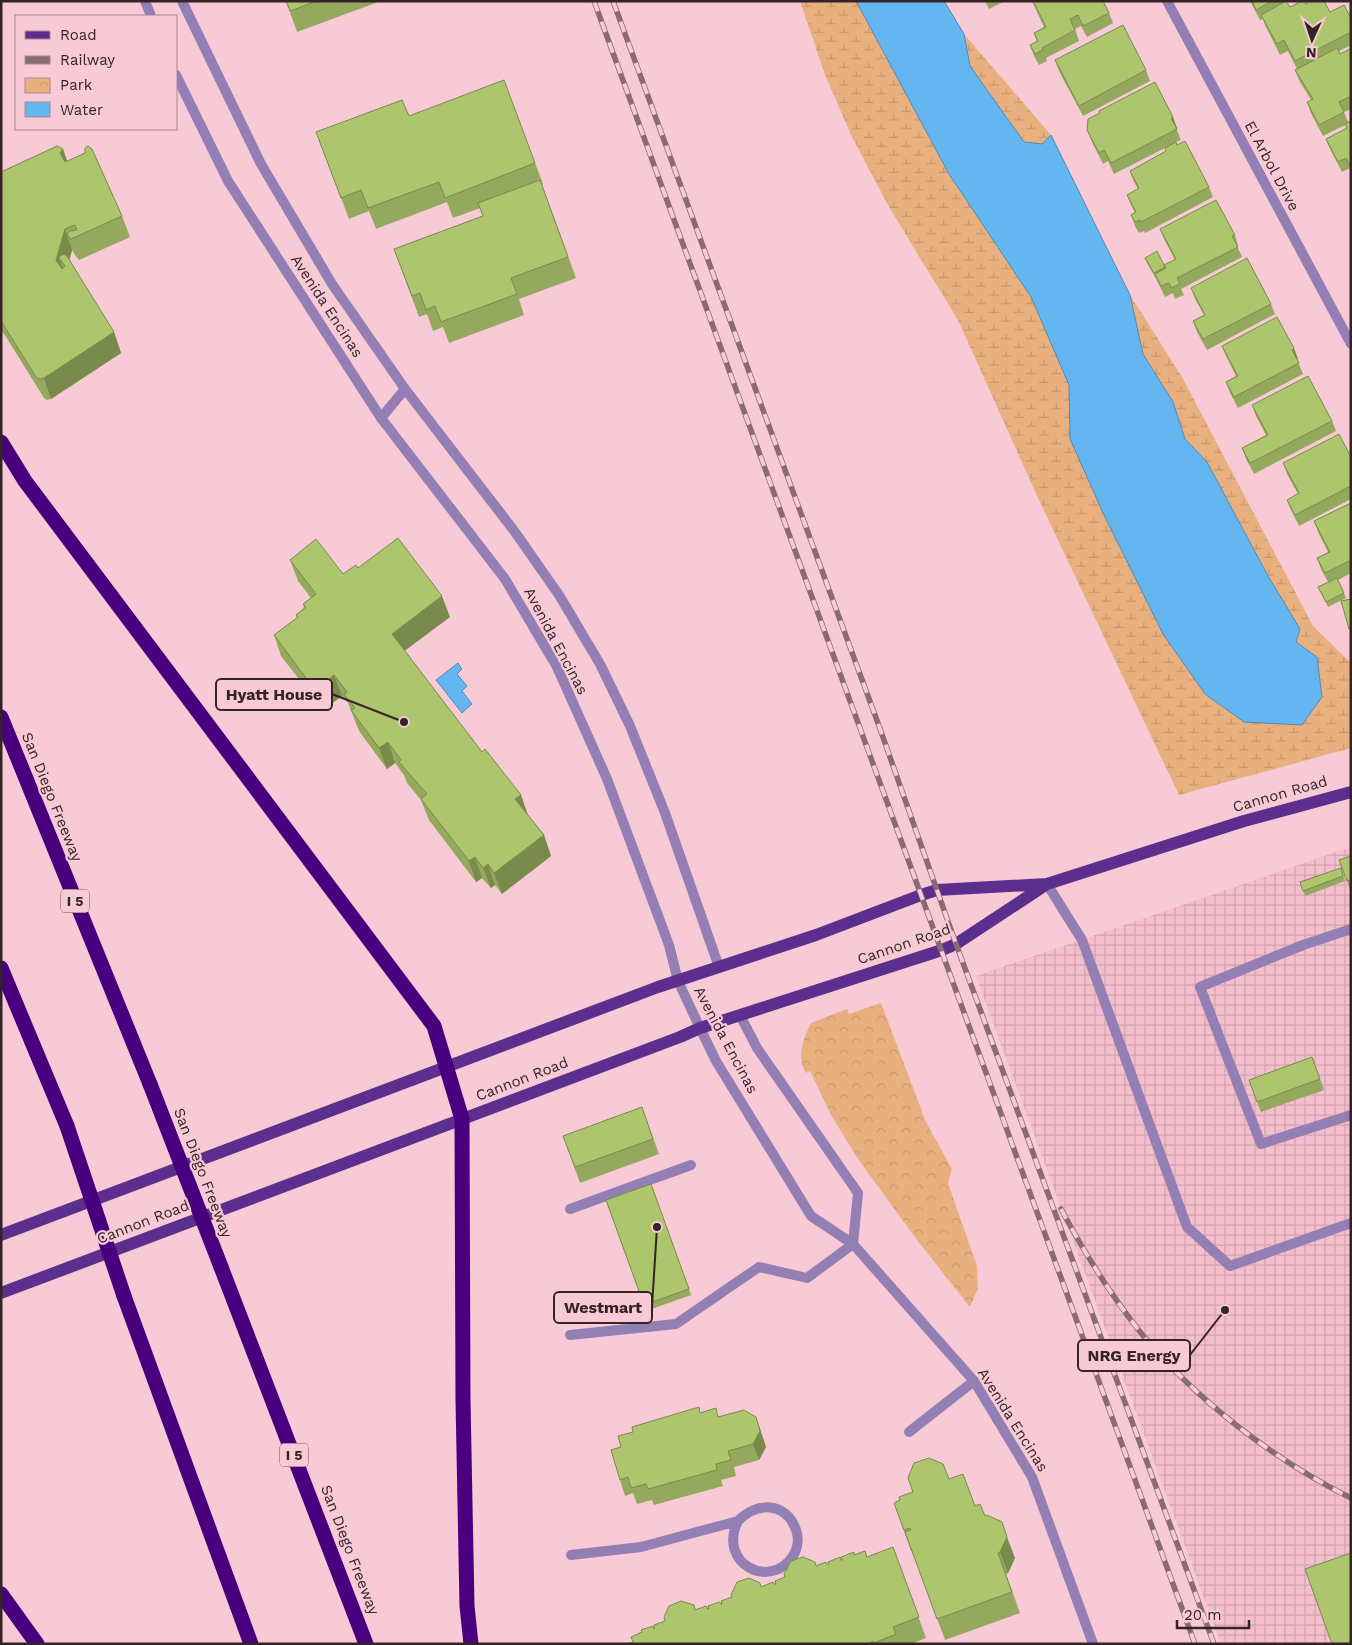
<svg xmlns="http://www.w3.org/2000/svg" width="1352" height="1645" font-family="'Work Sans',sans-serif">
<defs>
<pattern id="industrial-grid" width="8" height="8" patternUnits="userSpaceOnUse" patternTransform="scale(1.25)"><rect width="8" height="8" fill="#f4becc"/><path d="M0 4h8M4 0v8" fill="none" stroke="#d2a3af"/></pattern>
<pattern id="wetland-marsh" width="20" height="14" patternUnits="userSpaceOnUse" patternTransform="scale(1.25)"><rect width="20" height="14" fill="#e9b07f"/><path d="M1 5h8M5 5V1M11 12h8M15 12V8" fill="none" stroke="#c8976e"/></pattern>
<pattern id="park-crowns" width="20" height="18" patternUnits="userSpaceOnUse" patternTransform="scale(1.25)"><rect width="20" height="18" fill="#e9b07f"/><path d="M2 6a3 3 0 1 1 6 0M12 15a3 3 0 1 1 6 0" fill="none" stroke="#c8976e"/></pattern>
</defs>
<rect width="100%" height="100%" fill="#f7cad5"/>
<!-- industrial -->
<path fill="url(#industrial-grid)" d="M1351 847V1644H1221L976 976Z"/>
<!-- wetland -->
<path fill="url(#wetland-marsh)" d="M800 1H944L964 34 1051 135 1130 295 1182 377 1313 626 1351 663V748L1179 795 1038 498 958 320 889 207 851 135 824 72Z"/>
<!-- park -->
<path fill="url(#park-crowns)" d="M881 1003 926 1122 952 1169 948 1183 977 1266 978 1288 970 1307 917 1240 858 1159 831 1115 810 1071 806 1073C796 1057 803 1039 811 1023L847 1009 849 1014Z"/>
<!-- water -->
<path fill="#64b6f0" stroke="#568ab4" d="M856 1H944L964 34 970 66 1024 142 1042 144 1051 135 1130 295 1143 354 1173 402 1185 439 1207 462 1268 576 1300 629 1296 642 1317 657 1322 697 1302 725 1244 722 1205 694 1163 634 1104 515 1070 439 1069 385 1031 297 949 174Z
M458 663 462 669 457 674 467 686 462 691 472 704 462 713 436 680Z"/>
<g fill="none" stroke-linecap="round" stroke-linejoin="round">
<!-- service -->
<path stroke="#937fb3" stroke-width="10" d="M381 418 405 389
M1047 884 1082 940 1187 1227 1230 1266 1351 1223
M1351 929 1303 945 1200 987 1261 1144 1351 1115
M570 1209 691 1165
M570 1335 676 1324 759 1267 807 1278 853 1244
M909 1432 974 1381
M571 1555 641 1547 738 1521C756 1502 786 1501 796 1530 799 1538 798 1548 793 1556 770 1591 717 1563 738 1521"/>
<!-- minor -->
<path stroke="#937fb3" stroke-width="10" d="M1167 1 1351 344
M740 1015 757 1048 858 1193 853 1244
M700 1028 716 1061 811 1216 853 1244 974 1381 1032 1477 1093 1644"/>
<!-- tertiary -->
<path stroke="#937fb3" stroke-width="10" d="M145 1 151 16
M182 1 261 164 332 284 405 389 515 532 559 595 600 664 630 726 665 813 719 967
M176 75 228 181 381 418 505 579 557 667 607 779 669 945 678 981 700 1028"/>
<!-- primary -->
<path stroke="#5c2f8e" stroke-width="12" d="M1 1235 658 987 816 935 921 895 937 890 1047 884 1244 821 1351 792
M1 1293 680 1037 700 1028 942 950 956 944 1047 884"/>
<!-- motorway -->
<path stroke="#49007f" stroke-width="15" d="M1 442 25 481 434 1026 462 1119 463 1400 467 1606 471 1644
M1 717 150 1084
M1 968 67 1126
M221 1267 366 1644
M124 1296 251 1644
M1 1594 37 1644"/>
<defs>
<path id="rail" d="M594 1 1195 1644
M613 1 879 726 956 944 1214 1644
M1061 1209C1084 1252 1110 1294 1141 1333 1195 1399 1274 1460 1351 1498"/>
</defs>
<!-- rail casing -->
<use href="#rail" stroke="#896b72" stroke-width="5.5"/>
<!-- rail -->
<use href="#rail" stroke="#f7cad5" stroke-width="4" stroke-dasharray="11" stroke-linecap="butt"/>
<!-- motorway-bridge -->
<path stroke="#49007f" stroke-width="15" d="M150 1084 221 1267
M67 1126 124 1296"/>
</g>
<!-- wall -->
<path fill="#95a95e" d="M286 1H381L297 32Z
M985 1H1005L989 9Z
M1032 1H1103L1109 13 1113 23 1087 37 1081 26 1075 29 1079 41 1046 58 1047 61 1039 65 1034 56 1030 45 1037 42 1034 33 1044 27Z
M1250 1H1284L1283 2V3L1290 7 1306 4 1330 12 1351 18V45L1339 51 1340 54 1351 50V109L1344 112 1348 122 1351 121V170L1350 168 1342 172 1330 149 1326 139 1347 128 1345 125 1323 136 1311 113 1307 102 1311 100 1299 80 1295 70 1297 69 1288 51 1280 55 1265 25 1263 19 1260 20Z
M1055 60 1146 70 1150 81 1083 116 1059 71Z
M409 116 535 163 543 184 542 185 576 278 519 299 524 315 449 343 443 327 433 331 427 314 419 317 394 249 483 216 480 208 453 218 447 202 376 229 369 211 349 219 316 132Z
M1176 128 1181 140 1176 142 1177 145 1209 187 1213 197 1145 233 1144 231 1139 233 1135 226 1131 215 1135 213 1131 205 1127 195 1138 189 1134 182 1130 171 1166 151 1165 148 1173 144 1114 174 1108 161 1103 164 1091 140 1087 130Z
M63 149 67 161 122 216 130 237 79 260 75 255 72 250 69 260 114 332 121 353 51 399 47 400 44 398 1 329V172Z
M1160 229 1235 235 1238 246H1237L1242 257 1181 289 1184 295 1175 299 1173 293 1165 297 1156 279 1147 263 1145 258 1165 265 1175 260 1164 239Z
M1191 288 1271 304 1275 314 1207 350 1197 332 1193 321 1204 315 1195 299Z
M1222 346 1298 359H1297L1303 374 1238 408 1230 393 1226 382 1236 376 1226 356Z
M1252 405 1332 421 1336 431 1254 474 1246 459 1242 448 1266 435 1256 416Z
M1351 457V499L1299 526 1291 510 1287 500 1298 494 1287 474 1283 463Z
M1351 503V573L1338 580 1346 598 1328 607 1318 587 1328 582 1321 569 1317 558 1328 552 1318 532 1314 521Z
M290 560 343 574 358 568 450 617 404 651 482 752 521 795 528 815 544 835 551 856 502 894 495 885 491 888 482 878 476 882 429 820 421 800 407 783 404 775 395 763 387 769 359 731 348 703 342 696 323 710 281 656 274 635 297 618 296 615 304 608 303 604 311 598 298 581Z
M1351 856V892L1347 881Z
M1341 868 1345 881 1305 896 1300 882Z
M1312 1057 1324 1090 1261 1112 1249 1080Z
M642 1107 659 1154 580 1183 563 1136Z
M651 1184 691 1295 646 1311 606 1200Z
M701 1413 719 1417H756L766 1447 759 1460 734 1467 736 1476 721 1480 723 1486 654 1505 652 1500 637 1504 633 1493 625 1496 620 1480 621 1447Z
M949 1479 985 1516 1015 1558 1008 1573 1006 1574 1020 1613 945 1640 912 1551H911L894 1503Z
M893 1547 926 1638 911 1644H629L633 1642 654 1629 695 1610 708 1609 761 1587 774 1584 816 1566 828 1565 855 1555 868 1557Z"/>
<!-- shaded-wall -->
<path fill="#798a4c" d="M1173 117 1177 128 1175 129 1171 118Z
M63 149 70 170 60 153Z
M65 229 72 250 67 270 65 266 59 258 65 275 56 260Z
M114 332 121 353 51 399 44 378Z
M1294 348 1298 359 1296 360 1292 350Z
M442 596 450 617 399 655 392 634Z
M334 675 342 696 323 710 315 690Z
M388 742 395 763 387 769 379 748Z
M521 795 528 816 515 799Z
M544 835 551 856 502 894 494 873Z
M475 857 482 878 476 882 469 861Z
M488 864 495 885 491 888 483 868Z
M756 1417 766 1447 759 1460 753 1444Z
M1007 1537 1015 1558 1008 1573 1000 1552Z"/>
<!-- building -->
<path fill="#adc56d" stroke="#798a4c" d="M286 1H317L290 11Z
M1033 1H1103L1109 13 1083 26 1078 15 1070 19 1075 30 1042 48 1043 50 1035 54 1030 45 1038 41 1034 33 1046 27Z
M1252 1H1272L1256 10Z
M1286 1 1290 7 1302 1H1304L1306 4 1310 1H1324L1330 12 1344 5 1351 18V32L1295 61 1284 40 1277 44 1261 15Z
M1123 25 1146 70 1079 106 1055 60Z
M1337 48 1340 54 1350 49 1351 50V96L1339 102 1344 112 1319 125 1307 102 1313 99 1295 70Z
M504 80 535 163 445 198 439 182 368 208 361 190 341 198 316 132 402 100 409 116Z
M1155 82 1173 117 1171 118 1177 129 1111 163 1104 150 1099 153 1087 130 1088 119 1100 113 1099 111Z
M1351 121V167L1346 158 1338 162 1326 139 1347 128 1345 124Z
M1185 141 1209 187 1141 222 1140 220 1135 222 1131 215 1136 212 1127 195 1139 188 1130 171 1166 151 1165 148 1176 142 1177 145Z
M57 146 63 149 60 153 65 162 85 153V148L88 146 92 149 122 216 71 239 67 234 70 231 77 230 75 225 65 229 56 260 62 269 65 266 59 258 60 256 64 254 67 256 114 332 44 378 39 379 36 377 1 321V172Z
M540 180 568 257 511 278 517 294 441 322 435 306 426 310 420 293 412 296 394 249 483 216 478 203Z
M1216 200 1235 235 1232 236 1238 247 1177 278 1180 284 1171 288 1169 283 1161 286 1155 274 1166 268 1164 265 1176 259 1160 229Z
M1157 251 1165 267 1154 273 1145 258Z
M1247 258 1271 304 1203 339 1193 321 1205 315 1191 288Z
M1277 317 1294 348 1292 350 1299 363 1234 397 1226 382 1238 376 1222 346Z
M1308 376 1332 421 1250 463 1242 448 1268 435 1252 405Z
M1339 434 1351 457V486L1295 515 1287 500 1299 493 1283 463Z
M1351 503V560L1325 573 1317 558 1330 552 1314 521Z
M398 538 442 596 392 634 482 752 485 749 521 795 515 799 544 835 494 873 488 864 483 868 475 857 469 861 421 799 427 794 399 762 401 760 388 742 379 748 351 710 355 708 344 694 347 692 334 675 315 690 274 635 298 617 296 615 306 607 303 604 316 594 290 560 316 539 343 574 356 565 358 568Z
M1337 578 1344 593 1326 602 1318 587Z
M1351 599V628L1349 629 1341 601Z
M1351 856V880L1347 881 1339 860Z
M1341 868 1343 876 1303 891 1300 882Z
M1312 1057 1320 1079 1257 1102 1249 1080Z
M642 1107 653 1139 575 1167 563 1136Z
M651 1184 689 1289 644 1305 606 1200Z
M699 1407 700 1413 716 1408 718 1417 744 1410 756 1417 760 1431 753 1444 728 1451 731 1460 716 1464 717 1470 648 1489 646 1484 631 1488 628 1477 620 1480 611 1450 621 1447 618 1436 633 1432 632 1427Z
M929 1458 943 1464 949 1479 963 1474 975 1506 980 1504 985 1516 987 1515 1002 1522 1007 1537 1000 1552 998 1553 1012 1592 937 1619 905 1532 911 1530 910 1528 904 1530 894 1503 900 1500 899 1497 913 1492 908 1478 914 1463Z
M893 1547 919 1617 893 1627 896 1634 874 1643 873 1641 871 1642V1644H629L633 1642 631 1637 642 1632 641 1630 653 1626 654 1629 655 1628 654 1625 665 1621 664 1617 669 1606 681 1601 694 1605 695 1610 706 1606 708 1609H709L708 1606 719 1602 721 1604H722L721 1601 732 1597 731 1595 737 1582 749 1578 760 1583 761 1587 773 1582 774 1584H776L775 1581 785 1577 784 1574 791 1561 803 1557 815 1562 816 1566 826 1562 828 1565 829 1564 828 1562 840 1557 841 1560H843L841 1557 854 1552V1555L865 1551 867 1557Z
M1351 1553V1644H1332L1305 1569Z"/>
<g text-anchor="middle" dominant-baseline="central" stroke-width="4.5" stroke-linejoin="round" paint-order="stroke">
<!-- shield labels -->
<g fill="#f7cad5" stroke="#6e555b" stroke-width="1">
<rect x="61" y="889.5" width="28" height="23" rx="4"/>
<rect x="280" y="1443.5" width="28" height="23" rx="4"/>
</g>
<g font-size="14" font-weight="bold" fill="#342327">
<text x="75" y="901">I 5</text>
<text x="294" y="1455">I 5</text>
</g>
<!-- street labels -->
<g font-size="15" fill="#342327" stroke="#f7cad5">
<text transform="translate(1272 166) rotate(62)">El Arbol Drive</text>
<text transform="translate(327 306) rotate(57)">Avenida Encinas</text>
<text transform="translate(556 641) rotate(62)">Avenida Encinas</text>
<text transform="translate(1280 794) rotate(-16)">Cannon Road</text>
<text transform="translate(52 797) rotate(68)">San Diego Freeway</text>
<text transform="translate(904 944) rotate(-19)">Cannon Road</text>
<text transform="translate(726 1040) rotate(62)">Avenida Encinas</text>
<text transform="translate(522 1079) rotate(-21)">Cannon Road</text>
<text transform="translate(203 1173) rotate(69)">San Diego Freeway</text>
<text transform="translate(143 1222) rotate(-21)">Cannon Road</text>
<text transform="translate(1013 1420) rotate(58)">Avenida Encinas</text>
<text transform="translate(350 1550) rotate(69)">San Diego Freeway</text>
</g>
</g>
<!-- callouts -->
<path fill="none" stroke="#342327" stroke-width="2" d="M404 722L332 694M657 1227L652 1307M1225 1310L1190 1355"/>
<g fill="#342327" stroke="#f7cad5" stroke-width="2">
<circle cx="404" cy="722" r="5"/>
<circle cx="657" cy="1227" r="5"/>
<circle cx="1225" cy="1310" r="5"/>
</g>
<g fill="#f7cad5" stroke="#342327" stroke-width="2">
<rect x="216" y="679" width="116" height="31" rx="5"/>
<rect x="554" y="1292" width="98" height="31" rx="5"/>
<rect x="1078" y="1340" width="112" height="31" rx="5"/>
</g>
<g font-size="16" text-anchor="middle" font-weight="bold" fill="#342327">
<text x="274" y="700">Hyatt House</text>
<text x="603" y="1313">Westmart</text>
<text x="1134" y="1361">NRG Energy</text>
</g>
<!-- border -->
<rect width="1352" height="1645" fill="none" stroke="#342327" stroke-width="5"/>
<!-- legend -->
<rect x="15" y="15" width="162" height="115" fill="#f7cad5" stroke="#a9878f"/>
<rect x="25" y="31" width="25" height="8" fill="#5c2f8e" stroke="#a9878f"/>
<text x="60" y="40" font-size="15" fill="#342327">Road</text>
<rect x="25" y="56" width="25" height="8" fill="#896b72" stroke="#a9878f"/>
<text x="60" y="65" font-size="15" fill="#342327">Railway</text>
<rect x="25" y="78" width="25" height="15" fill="url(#park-crowns)" stroke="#a9878f"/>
<text x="60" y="90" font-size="15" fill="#342327">Park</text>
<rect x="25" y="102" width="25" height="15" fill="#64b6f0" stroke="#a9878f"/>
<text x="60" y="115" font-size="15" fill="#342327">Water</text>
<!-- north arrow -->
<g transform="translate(1312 40) rotate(183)" stroke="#f7cad5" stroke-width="4" paint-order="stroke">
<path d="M0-4L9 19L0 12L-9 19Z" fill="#342327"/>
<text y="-8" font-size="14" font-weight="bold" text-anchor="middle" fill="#342327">N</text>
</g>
<!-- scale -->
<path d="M1177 1620v8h72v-8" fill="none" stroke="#342327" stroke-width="2.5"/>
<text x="1184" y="1620" font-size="15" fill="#342327" stroke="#f7cad5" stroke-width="4" paint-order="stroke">20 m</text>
</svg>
